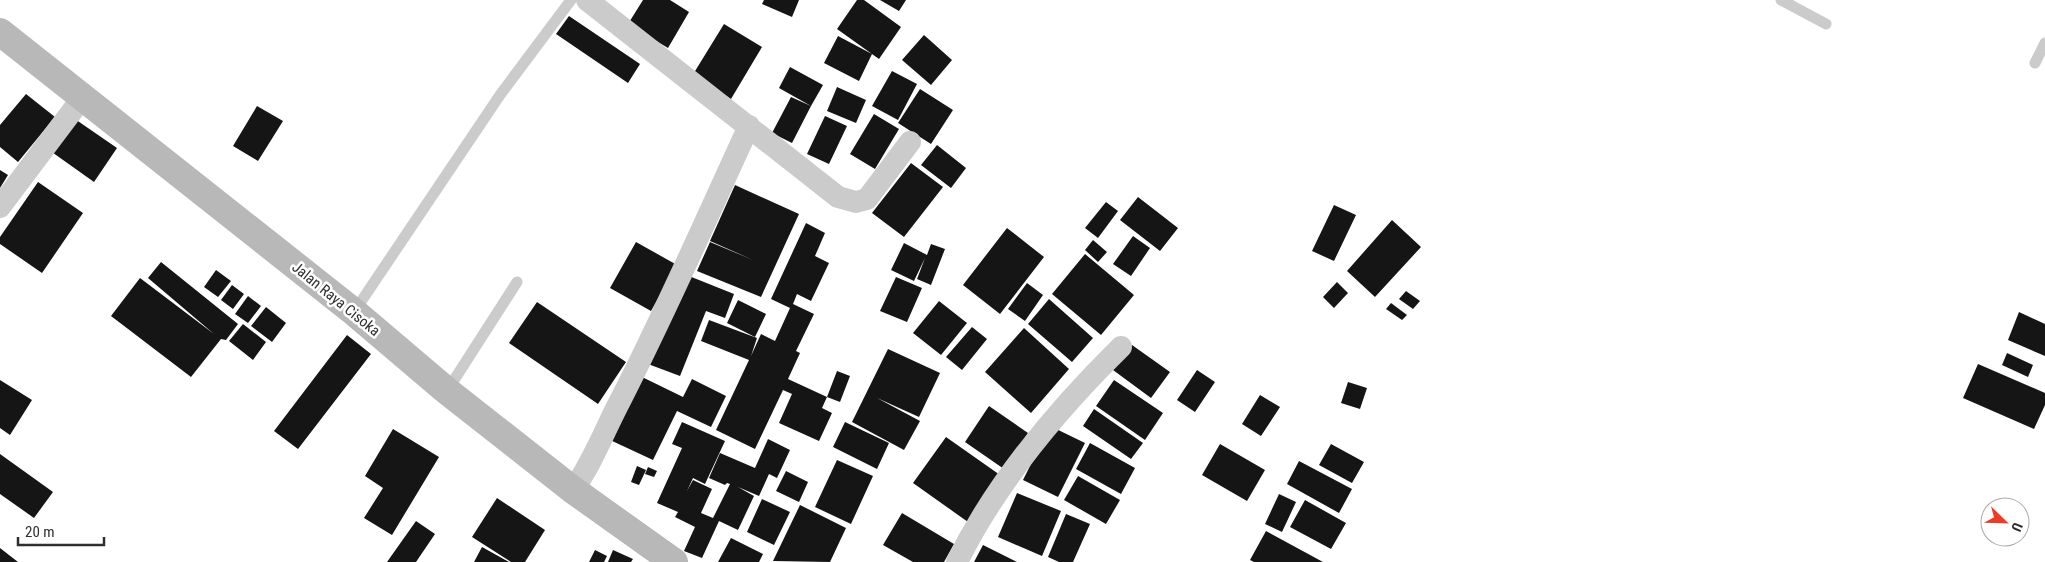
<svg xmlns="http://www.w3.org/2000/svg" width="2045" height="562" font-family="'Roboto Condensed',sans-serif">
<rect width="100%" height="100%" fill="#fff"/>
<!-- building -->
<path fill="#151515" d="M643 0H670L689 12 668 48 628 24Z
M764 0H799L792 17 762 4Z
M857 0H864L901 27 879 59 837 29Z
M880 0H906L899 11Z
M569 16 640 64 628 83 556 34Z
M724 24 762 47 731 99 692 76Z
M924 35 952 60 931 85 902 60Z
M838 36 872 54 859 81 824 63Z
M790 67 823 85 811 106 779 88Z
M892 71 917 84 898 120 872 106Z
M837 87 866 100 856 123 827 111Z
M920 89 953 110 931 144 898 123Z
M26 94 55 117 18 162 0 147V125Z
M791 97 811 106 792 143 772 133Z
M257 106 283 121 258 161 233 146Z
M874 114 899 129 875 169 850 154Z
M825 116 847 126 829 164 807 154Z
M72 117 117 148 94 182 49 150Z
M937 145 966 168 951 188 921 165Z
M911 163 943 187 904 237 872 213Z
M0 170 8 175 0 188Z
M38 182 83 213 42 273 0 244V237Z
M735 185 799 214 761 297 697 271 710 242 753 260 710 241Z
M1138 197 1178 228 1160 251 1120 220Z
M1106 202 1118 211 1098 238 1085 228Z
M1334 205 1356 215 1334 261 1312 251Z
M1392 220 1421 247 1375 297 1347 271Z
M806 223 825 233 815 256 829 263 811 301 797 294 793 304 814 314 796 351 800 353 788 379 827 397 822 408 832 413 819 441 779 423 792 394 783 390 755 449 716 430 749 360 701 341 709 320 757 338 751 356 761 334 775 341 790 308 771 299Z
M1007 228 1044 257 1000 314 963 285Z
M1133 236 1150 248 1131 276 1113 264Z
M1093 240 1107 252 1098 262 1085 250Z
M636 242 677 265 651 311 610 288Z
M904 243 927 255 931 244 945 249 931 285 917 279 925 258 914 281 891 270Z
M1085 254 1134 295 1101 335 1052 294Z
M161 262 238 324 226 340 221 339 191 377 111 316 140 278 214 334 148 278Z
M216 270 231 281 218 297 204 287Z
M689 276 734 294 725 318 706 311 680 376 648 364Z
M896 277 922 288 907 322 880 311Z
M1337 282 1348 293 1334 308 1323 297Z
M1027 283 1043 295 1025 321 1008 309Z
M232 285 244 294 233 309 221 300Z
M1406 291 1420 301 1413 309 1399 299Z
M248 296 261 306 248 323 235 314Z
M1049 299 1093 338 1072 362 1028 324Z
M738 300 766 314 755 337 727 323Z
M939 301 967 323 941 355 913 333Z
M537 302 626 362 598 404 509 343Z
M1391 303 1407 315 1402 320 1386 309Z
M266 307 286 323 272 342 251 326Z
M2019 312 2045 324V356L2008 340Z
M243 324 266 342 253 360 229 341Z
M972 327 987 339 962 370 946 357Z
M1024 328 1069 369 1031 413 985 372Z
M347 335 371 354 298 449 274 431Z
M1132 345 1170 372 1151 398 1113 370Z
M888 349 940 373 919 417 877 398 920 421 904 450 852 422Z
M2007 353 2033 365 2028 377 2002 365Z
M1978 364 2045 393V405L2034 429 1963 398Z
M1197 370 1215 382 1195 412 1177 400Z
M837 371 850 376 840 402 827 397Z
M640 376 683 397 692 379 726 396 711 427 677 411 653 460 610 440Z
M0 380 32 400 10 435 0 428Z
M1114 380 1163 413 1145 440 1096 406Z
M1348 382 1367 388 1360 409 1341 403Z
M1260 395 1280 407 1261 436 1242 424Z
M989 406 1028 433 1004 469 965 442Z
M1094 409 1143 443 1131 459 1083 426Z
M682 422 725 441 705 484 693 478 687 491 693 480 712 489 701 513 713 518 730 484 727 483 725 485 709 478 720 453 755 468 768 439 790 450 777 478 769 474 759 496 738 487 754 496 738 530 719 521 702 558 684 551 695 527 675 517 678 512 657 503 682 448 672 444Z
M845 422 889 443 877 469 833 447Z
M1050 426 1085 443 1058 497 1023 480Z
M393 429 439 457 392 535 364 518 383 488 365 476Z
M946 437 1000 475 968 522 913 483Z
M1090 443 1135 468 1121 494 1076 469Z
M1220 444 1265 470 1247 501 1202 475Z
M1331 444 1364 462 1352 483 1319 465Z
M0 454 53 492 34 518 0 494Z
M837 460 873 476 851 524 815 507Z
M1299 461 1352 489 1339 513 1287 484Z
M637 466 646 470 639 485 631 482Z
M648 467 657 471 654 477 645 474Z
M786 471 808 482 799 502 776 491Z
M1078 476 1120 500 1106 524 1064 500Z
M1017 493 1061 511 1042 556 998 537Z
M1279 494 1296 502 1282 532 1265 524Z
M497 498 545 530 525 562H511L472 537Z
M762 499 790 512 774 545 747 532Z
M1305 500 1346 523 1331 549 1290 527Z
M800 505 846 528 830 562 773 561Z
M902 513 954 544 944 562H913L883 545Z
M1066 514 1090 524 1073 562H1059L1048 557Z
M416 521 435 534 416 562H387Z
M1266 531 1323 562H1254L1250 560Z
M731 538 763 554 759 562H718Z
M983 545 1017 562H974Z
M482 547 509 562H474Z
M0 548 18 562H0Z
M595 550 607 556 604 562H589Z
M613 550 633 559 631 562H608Z"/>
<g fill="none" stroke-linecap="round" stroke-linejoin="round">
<!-- lane -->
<path stroke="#cbcbcb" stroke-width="11" d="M1781 0 1826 24
M2035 63 2045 43
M354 312 500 95 571 0
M447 391 517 282"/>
<!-- street -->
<path stroke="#cbcbcb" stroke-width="22" d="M587 0 838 197 856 202 867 199 910 142
M0 207 82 98
M573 490C593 462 605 429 621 399 667 309 707 217 749 126
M957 562C997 481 1057 410 1121 347"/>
<!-- secondary -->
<path stroke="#b8b8b8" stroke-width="28" d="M0 32 354 312 447 391 573 490 674 562"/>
</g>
<g text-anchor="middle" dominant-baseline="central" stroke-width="5" stroke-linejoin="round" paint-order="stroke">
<!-- street labels -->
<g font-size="15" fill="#2e2e2e" stroke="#fff">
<text transform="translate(336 299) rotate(39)">Jalan Raya Cisoka</text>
</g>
</g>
<!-- north arrow -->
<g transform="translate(2005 522) rotate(113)"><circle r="24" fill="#ffffff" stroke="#ababab"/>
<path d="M0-4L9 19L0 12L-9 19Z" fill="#ec3c28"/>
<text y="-8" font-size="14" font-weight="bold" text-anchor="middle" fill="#2e2e2e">U</text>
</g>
<!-- scale -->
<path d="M18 537v8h86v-8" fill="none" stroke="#2e2e2e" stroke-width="2.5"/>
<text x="25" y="537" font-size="15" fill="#2e2e2e" stroke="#ffffff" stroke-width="4" paint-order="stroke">20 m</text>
</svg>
